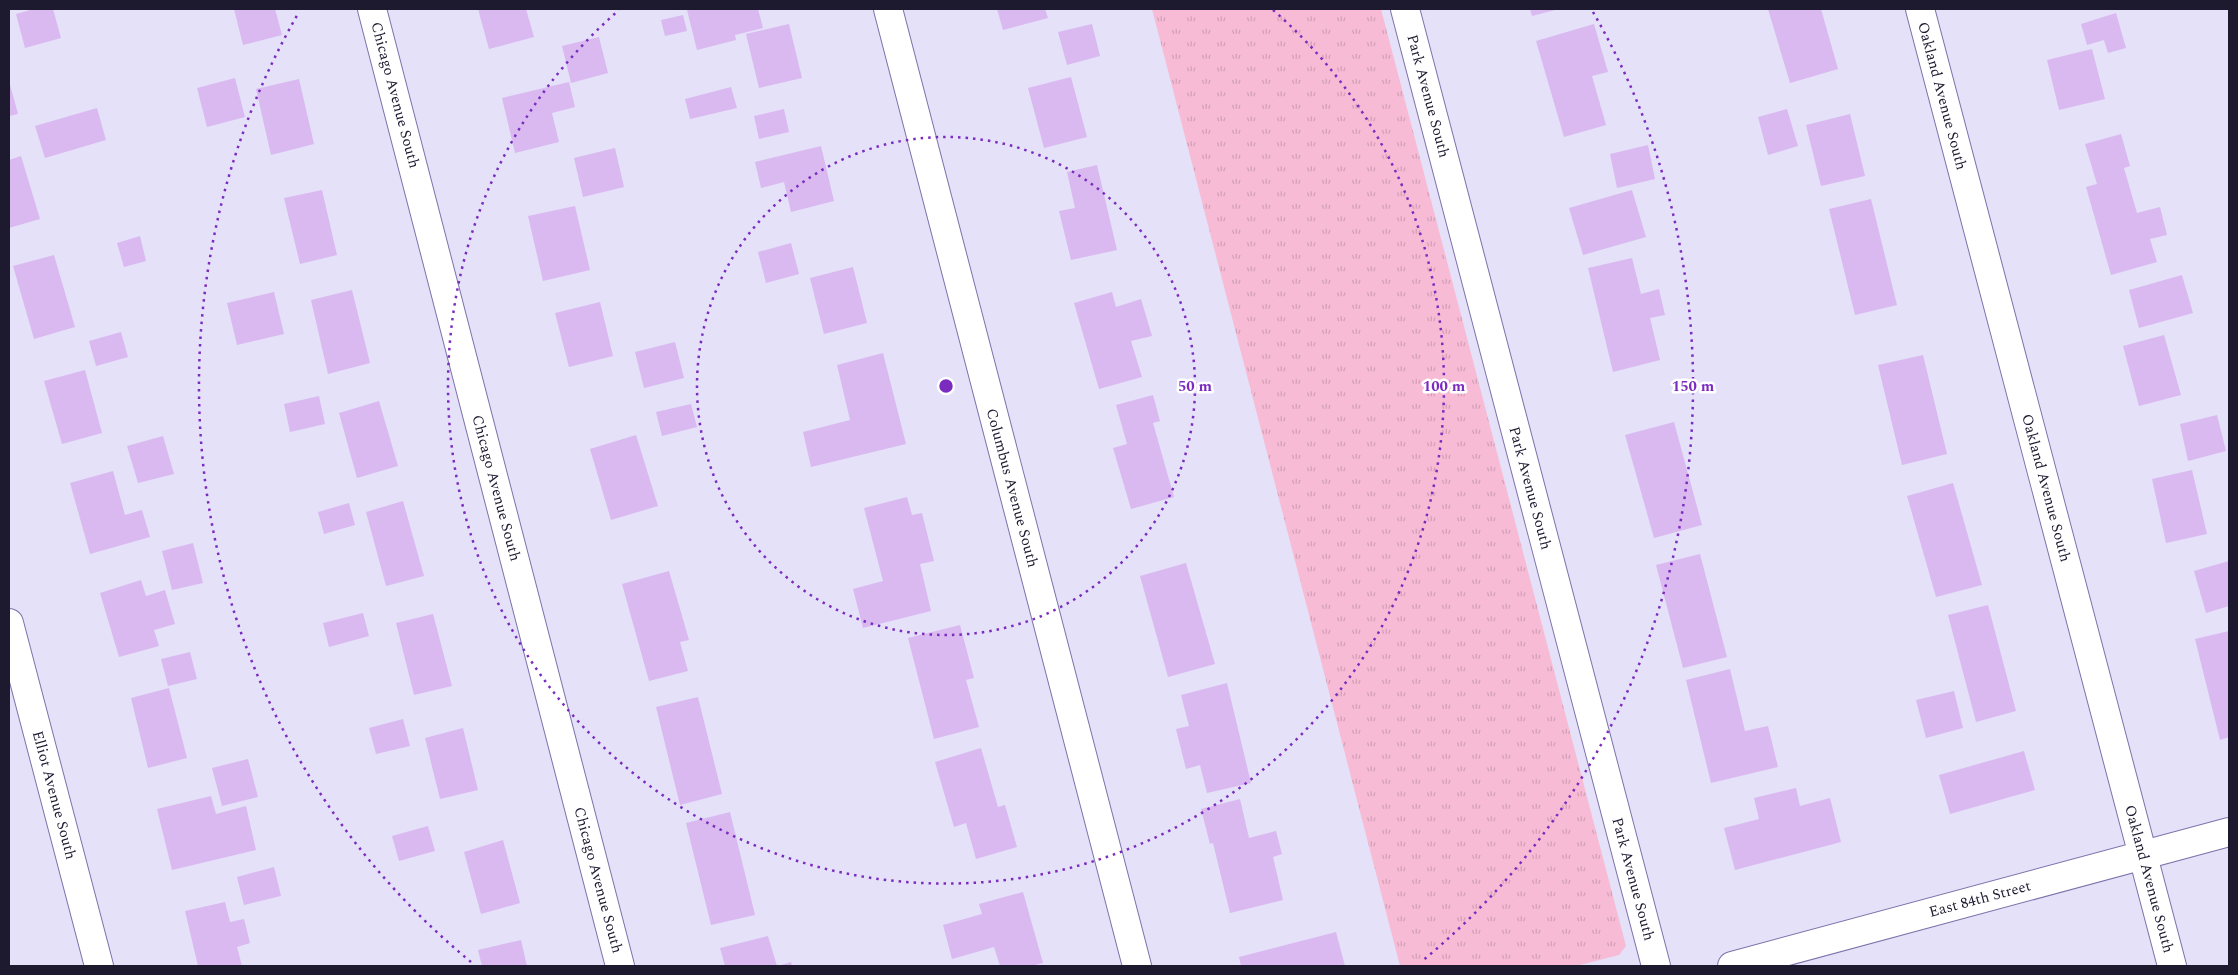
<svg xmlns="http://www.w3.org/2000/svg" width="2238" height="975" font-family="Spectral,serif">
<defs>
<pattern id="grass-tufts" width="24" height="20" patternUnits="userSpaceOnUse" patternTransform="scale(1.25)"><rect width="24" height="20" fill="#f7bbd5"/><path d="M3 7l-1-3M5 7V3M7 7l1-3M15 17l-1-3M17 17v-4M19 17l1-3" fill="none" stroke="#d3a0b7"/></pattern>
</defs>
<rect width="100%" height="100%" fill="#e4e1f9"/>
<!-- grass -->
<path fill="url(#grass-tufts)" d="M1152 9H1381L1626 946 1619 955 1576 966H1400Z"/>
<!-- building -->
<path fill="#dab9f0" d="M34 9H53L61 38 25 48 16 14Z
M234 9H275L282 35 243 45Z
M478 9H526L534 37 489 49Z
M694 9H758L763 28 735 35 736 40 697 50 687 10Z
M997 9H1045L1048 18 1003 30Z
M1530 9H1559L1532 16Z
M1768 9H1821L1838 69 1790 83Z
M2116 13 2126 48 2108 53 2104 40 2087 45 2081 24Z
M683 15 687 31 665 36 661 20Z
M789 24 802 78 759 88 746 34Z
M1092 24 1100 56 1067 65 1058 32Z
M1594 24 1608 72 1592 76 1606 125 1564 137 1536 41Z
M599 37 608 73 571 83 562 46Z
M2092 49 2105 99 2059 110 2047 60Z
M1071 77 1087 137 1044 148 1028 88Z
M235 78 245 117 207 127 197 88Z
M299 79 314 144 271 155 256 89Z
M9 81 18 114 9 116Z
M569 82 575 107 552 113 559 142 515 153 502 98Z
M731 87 737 108 690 119 685 99Z
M97 108 106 140 45 158 35 126Z
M784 109 789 132 759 139 754 116Z
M1787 109 1798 146 1768 155 1758 117Z
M1850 114 1865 176 1821 186 1806 125Z
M2121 134 2130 166 2124 168 2137 213 2160 207 2167 235 2150 239 2157 262 2111 275 2086 187 2097 184 2085 144Z
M1648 145 1655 179 1617 188 1610 154Z
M821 146 834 201 791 212 784 182 761 188 755 162Z
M615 148 624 187 583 197 574 158Z
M21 156 40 219 9 228V160Z
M1097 165 1117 250 1071 260 1059 211 1075 208 1067 172Z
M322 190 337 255 300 264 284 198Z
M1632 190 1646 237 1583 255 1569 208Z
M1871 199 1897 305 1855 315 1829 209Z
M575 206 590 270 543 281 528 216Z
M140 236 146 261 124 267 117 243Z
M791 243 799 274 766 283 758 252Z
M54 255 75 327 34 339 13 266Z
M1632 258 1641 294 1659 289 1665 315 1650 318 1660 360 1613 372 1588 268Z
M853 267 867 323 824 334 810 278Z
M2182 275 2193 313 2139 328 2129 290Z
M352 290 370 363 328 374 311 300Z
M274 292 284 334 237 345 227 303Z
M1112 292 1116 307 1141 299 1152 336 1131 341 1142 377 1099 389 1074 303Z
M600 302 613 356 569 367 555 313Z
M121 332 128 357 96 366 89 341Z
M2164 335 2181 395 2139 406 2123 346Z
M675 342 684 378 644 388 635 352Z
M883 353 906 444 811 467 803 432 850 420 837 365Z
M1923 355 1947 454 1902 465 1878 365Z
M85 370 102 433 62 444 44 381Z
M1153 395 1160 421 1153 423 1174 497 1131 509 1113 448 1127 444 1116 405Z
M319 396 325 424 290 432 284 404Z
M379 401 398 466 357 478 339 413Z
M691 404 697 427 662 436 656 412Z
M2217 415 2226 451 2188 461 2180 424Z
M1674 422 1702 525 1654 538 1625 435Z
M636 435 658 506 611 520 590 449Z
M163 436 174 474 138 483 127 446Z
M2192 470 2207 534 2166 543 2152 479Z
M113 471 125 515 142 510 150 537 90 554 70 483Z
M1953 483 1982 585 1936 597 1907 496Z
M907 497 912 515 922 513 934 561 920 564 931 611 863 628 853 589 883 581 864 508Z
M403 501 424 576 386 586 366 512Z
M349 503 355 525 324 534 318 512Z
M193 543 203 583 172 590 162 551Z
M1700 554 1727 657 1683 668 1656 565Z
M2229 561V606L2206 613 2194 571Z
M1186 563 1215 664 1168 677 1140 576Z
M669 571 689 640 680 642 688 671 649 681 622 584Z
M141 580 146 596 165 590 175 624 154 630 159 646 119 657 100 593Z
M1988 605 2016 711 1976 722 1948 615Z
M363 613 369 636 329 647 323 623Z
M433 614 452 686 414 695 396 623Z
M960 625 974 678 966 680 979 727 934 739 908 638Z
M2229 631V737L2220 740 2195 639Z
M190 652 197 679 168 686 161 659Z
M1730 669 1745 731 1768 726 1778 767 1711 783 1686 680Z
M1227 683 1251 783 1207 793 1200 765 1186 769 1176 729 1189 726 1181 695Z
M169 688 187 758 148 768 131 698Z
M1954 691 1963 728 1926 738 1916 700Z
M698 697 722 794 680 805 656 707Z
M403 719 410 746 376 754 369 728Z
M463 728 478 790 440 799 425 738Z
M981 748 998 807 1005 805 1017 847 976 859 966 823 954 827 935 762Z
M2024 751 2035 790 1950 814 1939 775Z
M248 759 258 797 222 806 212 768Z
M1796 788 1800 806 1830 798 1841 842 1735 870 1724 828 1759 819 1754 798Z
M211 796 216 814 246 806 256 850 172 870 157 809Z
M1240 799 1249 838 1276 831 1282 854 1273 857 1283 900 1230 913 1213 843 1210 844 1201 809Z
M730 812 755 915 711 925 686 823Z
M428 826 435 851 399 861 392 836Z
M503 840 520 903 481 914 464 852Z
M274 867 281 896 244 905 237 877Z
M1023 892 1043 963 1031 966H1000L994 947 952 959 943 925 982 914 979 904Z
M225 902 230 922 244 919 250 943 237 947 242 966H198L185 911Z
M1336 932 1345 966H1241L1239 957Z
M768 936 777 966H725L720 948Z
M521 940 527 966H482L478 950Z
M791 962 792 966H778Z"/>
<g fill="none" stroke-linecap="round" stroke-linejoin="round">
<defs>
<path id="minor" d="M372 9 620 966
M888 9 1137 966
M1405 9 1656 966
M1920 9 2172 966
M9 623 99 966
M1732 966 2229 832"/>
</defs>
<!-- minor casing -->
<use href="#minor" stroke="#7d73aa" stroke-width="30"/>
<!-- minor -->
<use href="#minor" stroke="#fff" stroke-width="28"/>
</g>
<!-- distance rings -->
<g fill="none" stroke="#7b2cbf" stroke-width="2.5" stroke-dasharray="2.5 5">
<circle cx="946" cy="386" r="249"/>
<path d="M1273 10A498 498 0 1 1 619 10"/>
<path d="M471 962A747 747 0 0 1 299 12M1593 12A747 747 0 0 1 1421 962"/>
</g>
<g text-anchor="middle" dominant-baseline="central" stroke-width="5" stroke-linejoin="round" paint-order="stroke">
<!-- street labels -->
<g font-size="15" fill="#1d192f" stroke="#fff">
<text transform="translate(395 95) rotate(75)">Chicago Avenue South</text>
<text transform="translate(1428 96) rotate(75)">Park Avenue South</text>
<text transform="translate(1942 96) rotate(75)">Oakland Avenue South</text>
<text transform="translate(496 488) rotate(75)">Chicago Avenue South</text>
<text transform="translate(1012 488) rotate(75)">Columbus Avenue South</text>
<text transform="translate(1530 488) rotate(75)">Park Avenue South</text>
<text transform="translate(2046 488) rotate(75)">Oakland Avenue South</text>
<text transform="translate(54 795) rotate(75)">Elliot Avenue South</text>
<text transform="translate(1633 879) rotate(75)">Park Avenue South</text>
<text transform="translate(2149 879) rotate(75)">Oakland Avenue South</text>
<text transform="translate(598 880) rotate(75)">Chicago Avenue South</text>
<text transform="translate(1980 899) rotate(-15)">East 84th Street</text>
</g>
</g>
<circle cx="946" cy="386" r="8" fill="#7b2cbf" stroke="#fff" stroke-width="2.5"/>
<g font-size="15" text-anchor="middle" font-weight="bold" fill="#7b2cbf" stroke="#fff" stroke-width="5" stroke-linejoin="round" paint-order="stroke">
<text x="1195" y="391">50 m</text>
<text x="1444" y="391">100 m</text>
<text x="1693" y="391">150 m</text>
</g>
<!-- border -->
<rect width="2238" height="975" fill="none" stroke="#1d192f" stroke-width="20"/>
</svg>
